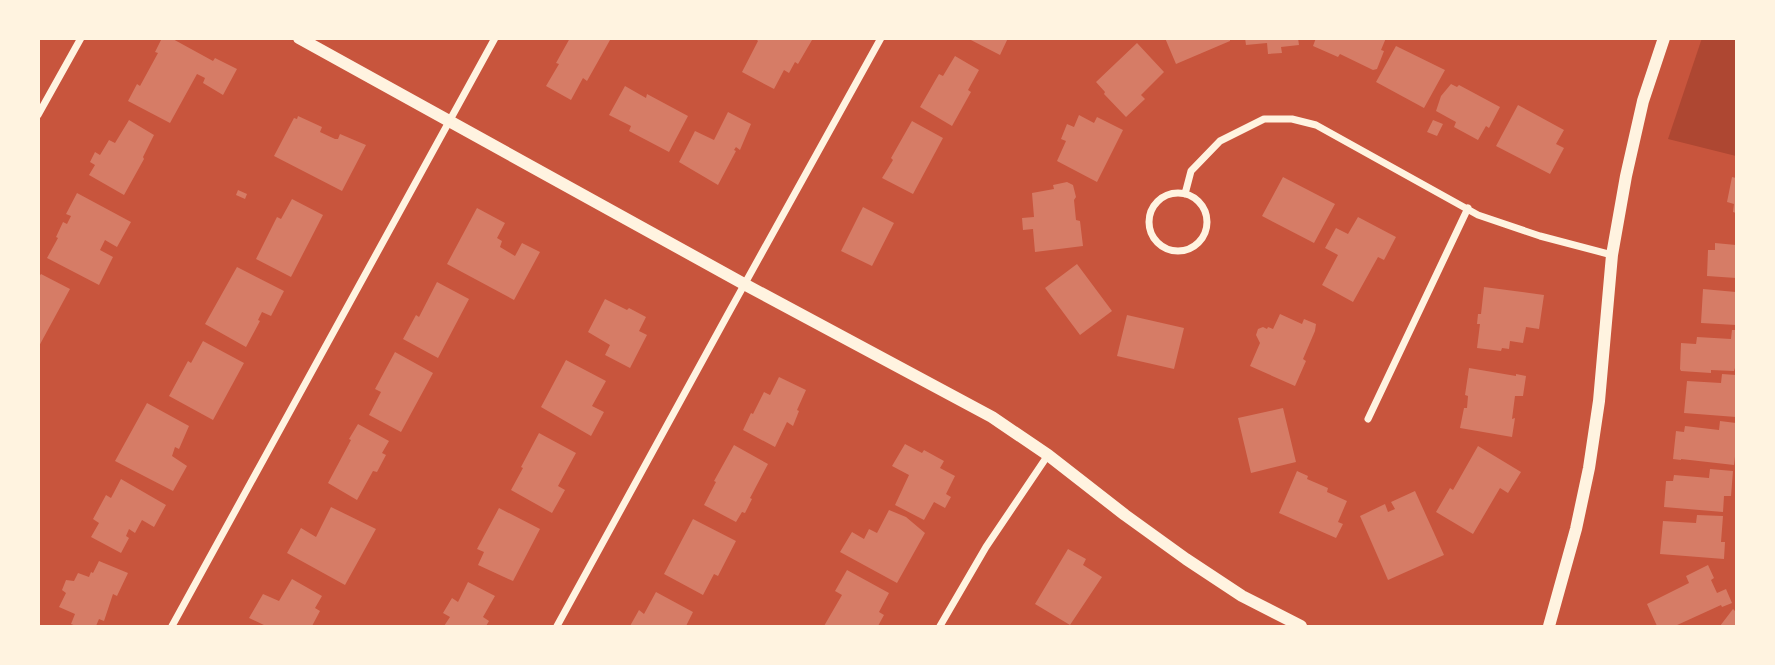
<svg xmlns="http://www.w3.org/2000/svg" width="1775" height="665" font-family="'Roboto Condensed',sans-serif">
<rect width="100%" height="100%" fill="#c8553d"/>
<!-- green -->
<path fill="#ae4732" d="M1702 38 1736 39V156L1668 139Z"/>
<!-- building -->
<path fill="#d67c66" d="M162 38H171L213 61 215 58 237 69 223 95 203 83 205 78 197 74 170 123 128 101 137 84 140 86 158 53 155 52Z
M570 38 610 40 587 81 583 78 571 100 546 86 559 64 556 63Z
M758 38H810L812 40 798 64 795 62 789 73 784 70 774 89 742 72 758 41 757 40Z
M967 38H1008L1000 55Z
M1165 38H1230V41L1176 64Z
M1245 38H1298L1299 45 1281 47 1282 53 1268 54 1267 43 1246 45Z
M1316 38H1386L1381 50 1384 51 1377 69 1373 70 1340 54 1338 57 1313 46Z
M1137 43 1164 72 1141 95 1145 99 1126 117 1104 94 1105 92 1096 82Z
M1396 46 1445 70 1424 108 1376 82Z
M955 56 979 70 968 90 971 92 952 126 920 107 939 74 943 76Z
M1451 84 1457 87 1459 85 1500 107 1489 128 1486 126 1478 140 1454 127 1456 122 1436 111 1441 96Z
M625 86 646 98 647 94 688 116 669 152 629 131 631 126 609 115Z
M1518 105 1564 130 1556 144 1564 148 1550 174 1496 146Z
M728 112 751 124 740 150 736 147 734 150 736 151 718 185 679 162 695 131 714 140Z
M1079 115 1094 123 1097 117 1123 130 1097 182 1057 161 1066 141 1061 139 1067 124 1074 127Z
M298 116 322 127 320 132 335 139H338L340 134 366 145 342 191 274 156 294 118 297 119Z
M129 120 154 135 143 157 144 159 124 195 89 175 95 165 90 162 95 152 100 155 109 140 115 143Z
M1433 120 1443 124 1437 136 1427 132Z
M912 121 943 138 913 194 882 178 893 160 891 158Z
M1283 177 1335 204 1314 243 1262 216Z
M1732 177 1736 178V213L1733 212 1734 204 1727 202Z
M1067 182 1073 185 1076 197 1074 200 1076 220 1080 221 1083 246 1035 252 1033 229 1023 230 1022 218 1034 217 1032 193 1054 189 1053 185Z
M238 190 247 194 245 199 236 195Z
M77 193 131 222 117 247 105 240 100 250 113 257 99 285 47 258 58 238 56 237 63 222 67 224 71 216 66 214Z
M292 199 323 215 291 277 256 259 277 217 281 219Z
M863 207 894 223 872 266 841 251Z
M477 208 505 223 497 238 502 241 500 247 515 256 522 243 540 252 514 300 447 264Z
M1358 217 1396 237 1384 260 1378 257 1353 302 1322 285 1338 255 1325 248 1336 228 1348 234Z
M1715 243 1736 245V278L1707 276 1708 250H1715Z
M1077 264 1112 311 1080 335 1045 288Z
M237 267 284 291 271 316 262 312 258 320 260 321 246 347 205 324Z
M41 274 70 289 38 348V278Z
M437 282 469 299 438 358 403 339 416 315 419 317Z
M1484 287 1544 295 1539 329 1526 327 1523 343 1510 341 1509 349 1502 348 1501 351 1477 348 1480 324H1477L1478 314H1481Z
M1703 289 1736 292V325L1701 323Z
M605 299 627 310 629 308 646 317 639 331 647 335 630 368 605 355 610 345 588 332Z
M1280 314 1302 324 1304 319 1316 324 1315 331 1303 359 1306 361 1295 386 1250 366 1260 343 1256 335 1258 329 1263 327 1267 329 1268 327 1273 329Z
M1127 315 1184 328 1174 369 1117 356Z
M1732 330H1736V368H1735L1734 371 1711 370V373L1681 371 1680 369 1681 343 1696 344 1697 337 1731 339Z
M203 341 244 363 213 420 169 396 188 361 191 363Z
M395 352 433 373 401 432 369 415 381 392 375 389Z
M566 360 606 381 592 406 604 412 591 436 541 407Z
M1469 368 1516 376V374L1526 376 1523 396H1515L1512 419 1515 418 1512 437 1460 428 1464 408H1467L1468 396 1465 395Z
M1722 374 1736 375V417L1684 413 1687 381 1721 383Z
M779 377 806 390 797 410 799 411 793 426 787 422 775 447 743 430 751 413 753 414 764 392 770 395Z
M147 403 189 426 179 449 175 447 172 456 187 466 173 491 115 461Z
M1283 408 1296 462 1251 473 1238 418Z
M1720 421 1736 423V448L1734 465 1681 459V460L1673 459 1676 431 1684 432 1685 426 1719 430Z
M358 424 389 441 382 453 386 455 377 472 373 471 357 500 328 483 351 440 349 439Z
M539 433 576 453 558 486 565 490 552 513 511 490 523 468 521 467Z
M905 444 922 453 924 450 944 461 940 468 955 476 946 494 951 497 945 508 934 502 924 520 895 505 909 475 892 466Z
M734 445 768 464 750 498 752 499 745 513 742 512 736 522 704 505 716 482 714 481Z
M1478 446 1521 472 1508 493 1500 488 1473 534 1436 512 1450 488 1453 490Z
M1710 469 1733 471 1731 496H1724L1723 512 1664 507 1666 481H1673L1674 475 1709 478Z
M1297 471 1308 476 1307 479 1328 488 1327 492 1347 501 1338 522 1343 524 1336 538 1279 513Z
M121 479 166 505 154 527 142 520 135 533 129 529 126 536 129 538 121 553 91 537 99 523 93 519 106 495 111 498Z
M1415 491 1444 555 1388 580 1360 516 1385 504 1388 512 1395 509 1391 502Z
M331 507 376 529 345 585 287 553 301 528 316 537Z
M499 508 540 529 513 581 478 565 484 552 477 549Z
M889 510 906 517 925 533 897 583 840 552 852 532 864 539 869 529 877 533Z
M1697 515 1723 516 1721 542H1725L1724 559 1660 554 1663 521 1696 523Z
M693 519 736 541 718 576 714 574 703 595 664 574Z
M1068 549 1086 559 1083 565 1102 577 1070 625 1035 604Z
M99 561 128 573 117 596 113 594 104 621 99 619 96 626H76L71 624 75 614 59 607 66 593 62 590 66 580 74 581 78 573 89 577 91 572 93 573Z
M1708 565 1714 578 1711 580 1717 593 1726 589 1732 603 1722 607 1721 605 1675 626H1657L1647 604 1689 583 1686 576Z
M847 570 889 593 879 612 884 615 878 626H824L842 595 835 591Z
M292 579 322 596 315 608 320 611 312 626H266L249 618 263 594 279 601Z
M468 582 495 596 483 617 489 621 486 626H444L450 617 443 613 452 598 458 602Z
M656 592 693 612 686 626H630L639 610 644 614Z
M1733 609 1736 612V626H1720Z"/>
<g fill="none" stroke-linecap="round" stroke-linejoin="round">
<!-- minor -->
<path stroke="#fff3e0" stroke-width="7" d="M38 115 81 38
M1149 222a29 29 0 1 1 58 0a29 29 0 1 1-58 0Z
M1185 194 1191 171 1220 141 1264 119H1292L1316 125 1478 215 1540 236 1612 255
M1368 419 1468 208
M172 626 495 38
M557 626 728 314 881 38
M940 626 986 547 1048 455"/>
<!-- tertiary -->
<path stroke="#fff3e0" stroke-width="12" d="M299 38 744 284 992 417 1048 455 1125 515 1186 559 1242 596 1301 626
M1549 626 1576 529 1589 468 1599 401 1612 255 1626 176 1643 101 1664 38"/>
</g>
<!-- border -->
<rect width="1775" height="665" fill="none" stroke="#fff3e0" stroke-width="80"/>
</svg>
